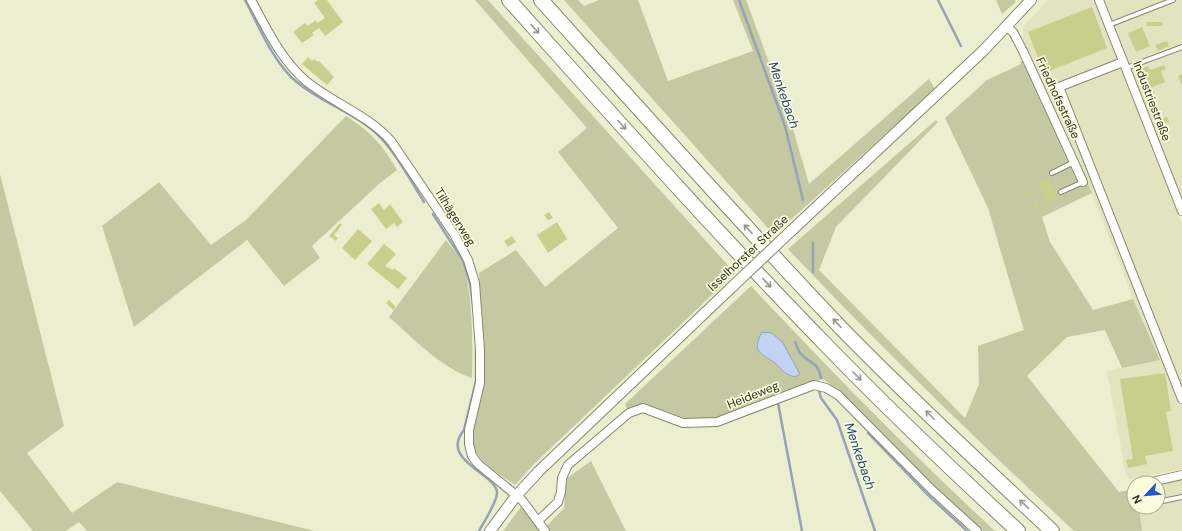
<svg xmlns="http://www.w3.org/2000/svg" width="1182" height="531" font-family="'DM Sans',sans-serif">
<rect width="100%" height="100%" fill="#ecefcf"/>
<!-- built -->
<path fill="#e1e4be" d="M1048 0H1094L1182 224V469L1137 478 1129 479 1126 476 1107 371 1160 359 1133 299 1092 193 1029 57 1022 39 1024 26Z
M1105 0H1182V198Z
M1182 479V531H1142L1139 507H1158V484Z"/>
<!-- green -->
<path fill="#c5c9a1" d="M475 0H488L735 273 533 465 515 485C498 473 479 464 472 443L484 350 479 273 516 250 545 287 618 228 558 152 587 128Z
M564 0H578L584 6 599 0H638L668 81 753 51 733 0H746L791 122 809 184 929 79 935 89 774 235Z
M996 0H1015L1016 2 1002 14Z
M1029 57 1092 193 1042 217 1050 242 1093 310 1133 299 1160 360 1122 368 1105 330 1067 337 1027 376 1119 492 1134 489V507H1139L1142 531H1074C976 439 880 347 788 249L936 120 938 122 836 227 819 270 965 418 979 384 978 346 1024 330 988 208 945 118 987 80 1021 64 1020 62Z
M346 116C372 133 382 144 397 170L379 184 312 246 320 258 284 286 247 240 134 327 102 226 159 182 211 245 246 220Z
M0 174 64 426 27 453 72 513 117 482 315 531H87L79 522 66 531H33L0 491Z
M446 240C451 247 458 255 462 263 473 288 473 349 472 378 441 368 414 339 389 317Z
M751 286C830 370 910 452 995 531H982L935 488 842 393 823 379 715 418H685L644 403 627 409 625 404Z
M591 461 626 531H549L546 527 564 508 567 478Z
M521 507 528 511 541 531H503Z"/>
<!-- water -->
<path fill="#c1d2f4" stroke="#96a2b6" d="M762 332 772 333 783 343 800 374 795 377C783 374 783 370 775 363 761 352 751 354 762 332Z"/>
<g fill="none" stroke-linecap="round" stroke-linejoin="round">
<!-- stream -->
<path stroke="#96a2b6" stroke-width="2.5" d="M245 0C259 26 271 57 292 78 314 98 342 108 366 125 391 142 408 177 424 202
M739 0 785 126 803 200
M938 0 961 46
M433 214 463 261 470 284 473 304
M813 243V272
M795 342C797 346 798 351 801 354 810 364 818 361 821 378
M476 349V381L464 430C439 460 495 473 497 492 498 501 483 523 479 531
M819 391 821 398 837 420 875 531
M778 403 802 531
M868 433 927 494 967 531"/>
</g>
<!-- building -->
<path fill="#cace8d" d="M318 0H327L343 22 325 36 319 28 312 33 314 35 302 43 293 32 305 23 308 26 316 20 317 23 325 18 314 3Z
M1092 7 1107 48 1044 73 1028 32Z
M1147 22H1162L1163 26H1147Z
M1142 27 1150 46 1136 52 1128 33Z
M1167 41 1169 46 1158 51 1155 45Z
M308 57 312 61 314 59 318 62 319 61 334 77 327 85 302 64Z
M1164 65 1166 69 1161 71 1165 82 1152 87 1155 93 1145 96 1143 91 1150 88 1144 73H1142L1140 69 1148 66 1150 70Z
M1182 74V85L1178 76Z
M1167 117 1169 122 1163 124 1161 119Z
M1049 179 1058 198 1051 203 1050 202 1047 203 1038 184Z
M1030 189 1033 195 1030 197 1027 190Z
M1036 202 1039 209 1036 210 1033 203Z
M379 203 384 210 390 204 403 222 397 227 394 223 386 229 371 209Z
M549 212 553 218 548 220 544 215Z
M557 222 567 239 548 253 537 235Z
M340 223 342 225 334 235 338 238 336 241 329 236Z
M358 229 372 241 355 260 342 248Z
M512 236 516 242 508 247 504 241Z
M384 244 396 254 385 266 393 270 394 268 407 278 398 289 367 264Z
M389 300 396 307 393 310 386 303Z
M1165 373 1171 411 1166 412 1173 451 1145 456 1147 464 1128 468 1126 460 1133 459 1120 379Z"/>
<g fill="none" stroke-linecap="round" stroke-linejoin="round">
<defs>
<path id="service" d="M1109 25 1173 0
M1126 68 1182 47
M1052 173 1074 162
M1061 192 1083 182
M1158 502 1182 497"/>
<path id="minor" d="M251 0C267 29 281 60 306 81 333 103 368 115 391 141L454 234 468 260 475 283 480 350V383L469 430V444L472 456 478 464 522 500 545 531
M1099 0 1182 211
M1006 27 1013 32 1023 51 1083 182
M1123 62 1059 87 1182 399
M1147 483 1182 475
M538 521 558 502 561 492 562 478 568 465 629 413 643 408 683 423 717 422 814 385 826 388 838 395 932 490 977 531"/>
<path id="tertiary" d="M791 231 984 50 1031 0
M490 531 516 496 539 471 732 287"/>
<path id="motorway" d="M509 0C613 116 717 233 827 346 888 409 953 471 1018 531
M541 0C640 110 739 221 841 328 909 398 981 464 1052 531"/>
</defs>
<!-- service casing -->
<use href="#service" stroke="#85886b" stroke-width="6"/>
<!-- minor casing -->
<use href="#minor" stroke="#85886b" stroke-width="10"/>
<!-- tertiary casing -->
<use href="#tertiary" stroke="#85886b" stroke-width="12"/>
<!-- motorway casing -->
<use href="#motorway" stroke="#85886b" stroke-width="16"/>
<!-- service -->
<use href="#service" stroke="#fff" stroke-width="4"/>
<!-- minor -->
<use href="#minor" stroke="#fff" stroke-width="8"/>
<!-- tertiary -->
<use href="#tertiary" stroke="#fff" stroke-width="10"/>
<!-- motorway -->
<use href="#motorway" stroke="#fff" stroke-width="14"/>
<defs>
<path id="tertiary-bridge" d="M732 287 791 231"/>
</defs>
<!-- tertiary-bridge casing -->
<use href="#tertiary-bridge" stroke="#85886b" stroke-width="12" stroke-linecap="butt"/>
<!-- tertiary-bridge -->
<use href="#tertiary-bridge" stroke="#fff" stroke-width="10"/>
</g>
<!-- one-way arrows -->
<defs><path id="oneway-shaft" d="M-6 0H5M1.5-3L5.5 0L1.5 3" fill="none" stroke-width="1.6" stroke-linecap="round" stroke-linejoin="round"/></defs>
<g stroke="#989892">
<use href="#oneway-shaft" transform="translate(535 29) rotate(48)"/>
<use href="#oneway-shaft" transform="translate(622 125) rotate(48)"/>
<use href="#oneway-shaft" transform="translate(748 229) rotate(-133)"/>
<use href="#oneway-shaft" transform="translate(767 283) rotate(47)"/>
<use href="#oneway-shaft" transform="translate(837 323) rotate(-133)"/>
<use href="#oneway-shaft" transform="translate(857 376) rotate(45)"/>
<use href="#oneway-shaft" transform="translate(930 415) rotate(-135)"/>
<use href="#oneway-shaft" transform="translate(1024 504) rotate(-137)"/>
</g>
<g text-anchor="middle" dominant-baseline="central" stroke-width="3.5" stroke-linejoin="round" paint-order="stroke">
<!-- street labels -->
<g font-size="12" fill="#303125" stroke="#fafddc">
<text transform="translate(1058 98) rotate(65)">Friedhofsstraße</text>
<text transform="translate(1152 101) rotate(69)">Industriestraße</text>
<text transform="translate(455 217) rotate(58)">Tilhägerweg</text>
<text transform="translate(748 253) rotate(-43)">Isselhorster Straße</text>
<text transform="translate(753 395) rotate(-22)">Heideweg</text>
</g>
<!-- water labels -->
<g font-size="13" font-style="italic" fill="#233f80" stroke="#fafddc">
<text transform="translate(784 95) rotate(71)">Menkebach</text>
<text transform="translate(860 456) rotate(71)">Menkebach</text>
</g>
</g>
<!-- north arrow -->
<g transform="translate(1146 495) rotate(244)"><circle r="19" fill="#fafddc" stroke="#a9ab93"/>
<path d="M0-3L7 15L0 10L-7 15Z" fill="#2a56c5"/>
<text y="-6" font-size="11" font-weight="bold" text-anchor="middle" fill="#303125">N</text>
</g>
</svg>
